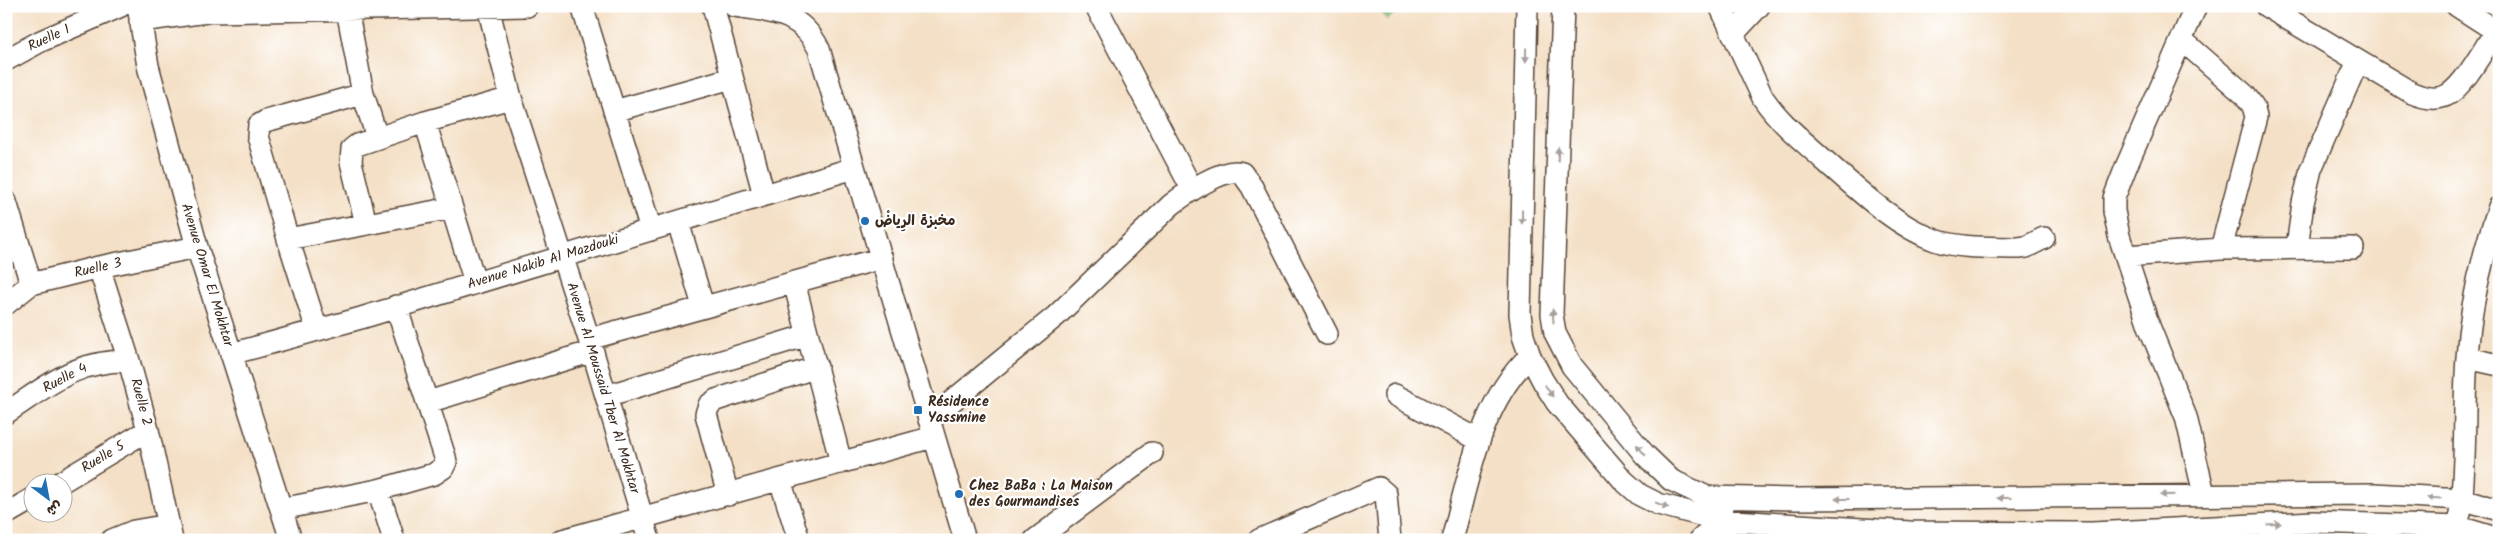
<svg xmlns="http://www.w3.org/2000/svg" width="2505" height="546" font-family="Kalam,'Playpen Sans Arabic',sans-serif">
<rect width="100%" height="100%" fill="#fff"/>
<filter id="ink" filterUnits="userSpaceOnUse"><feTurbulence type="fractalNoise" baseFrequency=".02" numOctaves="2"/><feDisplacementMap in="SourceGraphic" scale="10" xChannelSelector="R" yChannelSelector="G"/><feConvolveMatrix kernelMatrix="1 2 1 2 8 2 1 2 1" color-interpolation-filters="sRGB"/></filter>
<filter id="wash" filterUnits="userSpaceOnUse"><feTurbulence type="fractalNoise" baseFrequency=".0096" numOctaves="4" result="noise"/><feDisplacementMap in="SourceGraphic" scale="20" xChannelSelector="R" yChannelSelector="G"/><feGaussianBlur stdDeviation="1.12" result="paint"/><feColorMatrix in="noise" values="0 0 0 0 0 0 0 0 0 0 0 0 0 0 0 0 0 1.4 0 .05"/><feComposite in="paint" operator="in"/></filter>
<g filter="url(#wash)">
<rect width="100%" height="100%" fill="#f4e0c6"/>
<!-- green -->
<path fill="#88d08b" stroke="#627d54" d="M1377 6H1402L1387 20Z"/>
</g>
<g filter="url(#ink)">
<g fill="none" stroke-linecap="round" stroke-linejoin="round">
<defs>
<path id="minor" d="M138 6 148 66 197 247 291 540
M582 6 651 230
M713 6 764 195
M734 6C772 12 800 11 819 49L965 540
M1096 6 1192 189
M1527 6 1520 314 1523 336 1530 356 1543 381 1557 403 1624 481 1640 495 1658 504 1719 520 1910 532 2092 533 2313 522 2459 527 2499 539
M1563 6 1552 314 1555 333 1572 366 1645 455 1671 480 1707 497 1796 499 2374 494 2462 499 2499 510
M1720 6 1763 98C1780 123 1802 140 1824 160 1856 188 1895 226 1935 240 1960 249 1993 247 2019 248L2026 247 2044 238
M2196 6 2126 167 2114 198V211L2119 236 2149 326 2186 417 2204 494
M2266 6 2412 93C2424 98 2438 101 2449 94 2466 83 2484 48 2496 31
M2457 6 2499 33
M488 7 511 98 589 339 649 540
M347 9 363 94 377 137
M140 21 207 12 527 6
M1733 34 1759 6
M2182 40 2245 95 2253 106 2256 117 2221 249
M6 60 41 41 121 6
M614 111 732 78
M425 122 475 282
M6 202 31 284
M678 222 703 306
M366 224 351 162 352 149 357 145 425 122 511 98
M288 239 258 136 259 125 266 121 363 94
M2297 247 2303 203 2311 169 2358 61
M2126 256 2221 249 2353 248
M99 267 129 361 148 430 172 540
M794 282 841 463
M6 304 31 284 99 267 197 247
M317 330 288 239 452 208
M589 339 882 258
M231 354 361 318 854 168
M2467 358 2499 365
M1395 395 1479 440
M606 396 808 335
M428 402 593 351
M6 413C49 385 75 360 129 361
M929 420 1056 316 1171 205C1185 194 1224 166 1242 173L1252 187 1327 334
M780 480 799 540
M58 484 148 430
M378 490 394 540
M728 495 706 414 709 405 716 400 817 367
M281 509 378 490 434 474 443 468 446 462 445 457 396 306
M6 514 32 499
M2460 514C2467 463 2463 410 2467 358 2470 306 2482 256 2499 207
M1715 526 1728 540
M112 540 134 531 169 525
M562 540 933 437
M1035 540 1152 453
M1259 540 1379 488 1386 494 1390 540
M1452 540C1469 477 1480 403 1530 356
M1700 540 1715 526 1722 508"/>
</defs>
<!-- minor casing -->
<use href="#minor" stroke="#574537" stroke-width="24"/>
<!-- minor -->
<use href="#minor" stroke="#fff" stroke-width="21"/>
</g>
<!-- one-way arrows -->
<defs><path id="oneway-solid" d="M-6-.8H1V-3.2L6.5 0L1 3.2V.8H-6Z" transform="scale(1.25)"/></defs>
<g fill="#a79f9a">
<use href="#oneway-solid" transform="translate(1526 55) rotate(91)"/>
<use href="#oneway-solid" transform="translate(1558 154) rotate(-88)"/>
<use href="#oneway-solid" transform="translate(1522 217) rotate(91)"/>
<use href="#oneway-solid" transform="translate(1553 316) rotate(-95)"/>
<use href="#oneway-solid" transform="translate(1549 391) rotate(57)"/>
<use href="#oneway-solid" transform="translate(1641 450) rotate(-130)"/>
<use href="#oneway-solid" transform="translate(2167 495) rotate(179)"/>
<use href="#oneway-solid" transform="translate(2004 498) rotate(180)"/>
<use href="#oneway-solid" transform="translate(2434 498) rotate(-176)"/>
<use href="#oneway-solid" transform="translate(1842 499) rotate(180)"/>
<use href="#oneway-solid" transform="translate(1662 505) rotate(21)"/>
<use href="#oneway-solid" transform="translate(2274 524) rotate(-3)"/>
</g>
</g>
<!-- markers -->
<g fill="#1f6fb2" stroke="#fff" stroke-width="2">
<circle cx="865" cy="221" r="5"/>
<rect x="913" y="405" width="10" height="10" rx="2.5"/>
<circle cx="959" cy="494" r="5"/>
</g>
<g text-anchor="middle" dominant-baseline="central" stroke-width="4.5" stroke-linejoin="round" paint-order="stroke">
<!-- street labels -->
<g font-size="14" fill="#3b2a1e" stroke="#fff">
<text transform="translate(49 38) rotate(-25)">Ruelle 1</text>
<text transform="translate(543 262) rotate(-17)">Avenue Nakib Al Mazdouki</text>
<text transform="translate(98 268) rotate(-13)">Ruelle 3</text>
<text transform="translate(207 275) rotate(73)">Avenue Omar El Mokhtar</text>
<text transform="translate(65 378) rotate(-28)">Ruelle 4</text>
<text transform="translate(603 388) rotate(73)">Avenue Al Moussaid Tber Al Mokhtar</text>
<text transform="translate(141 402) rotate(75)">Ruelle 2</text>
<text transform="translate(103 457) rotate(-31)">Ruelle 5</text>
</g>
<!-- poi labels -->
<g font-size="14" font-weight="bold" fill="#3b2a1e" stroke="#fff" text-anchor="start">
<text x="875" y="221">مخبزة الرِياضْ</text>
<text x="928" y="402">Résidence<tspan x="928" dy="16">Yassmine</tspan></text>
<text x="969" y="486">Chez BaBa : La Maison<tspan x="969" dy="16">des Gourmandises</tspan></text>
</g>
</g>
<!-- margin -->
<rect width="2505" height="546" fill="none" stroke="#fff" stroke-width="25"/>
<!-- north arrow -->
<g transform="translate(48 498) rotate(148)"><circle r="24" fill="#ffffff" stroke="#b1aaa5"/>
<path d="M0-4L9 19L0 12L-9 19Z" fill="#1f6fb2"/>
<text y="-8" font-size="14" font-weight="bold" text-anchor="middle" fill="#3b2a1e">ش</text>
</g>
</svg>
